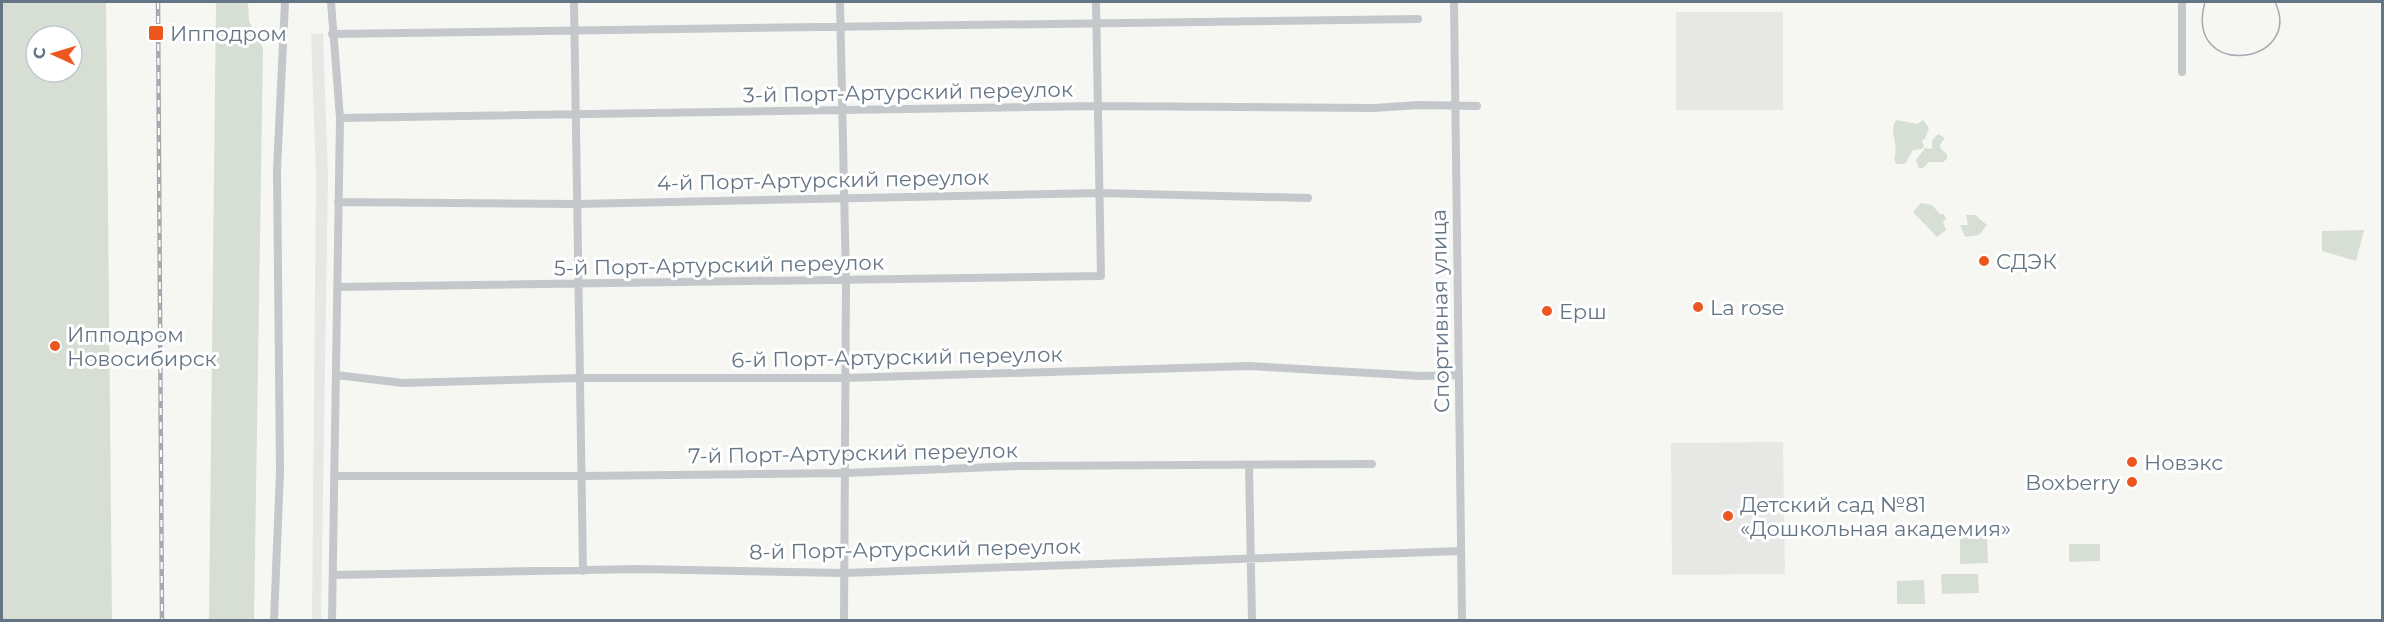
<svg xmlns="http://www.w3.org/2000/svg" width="2384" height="622" font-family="Montserrat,sans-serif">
<rect width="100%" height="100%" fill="#f6f7f3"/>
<!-- built -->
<path fill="#e7e8e6" d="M1676 12H1783V110H1676Z
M323 33 328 177 321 620H312L316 177 311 34Z
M1783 442 1785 574 1672 575 1671 443Z"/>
<!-- green -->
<path fill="#d7ded4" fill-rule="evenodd" d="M2 2H106L112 620H2ZM36 36H72V72H36Z
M216 2H248L249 21 263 48 254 620H209Z
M1896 120 1917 124 1923 120 1929 128 1925 139 1922 140 1924 146 1922 149 1913 150 1905 164H1896L1894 158C1900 146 1888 132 1896 120Z
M1938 134 1945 138 1940 145 1941 149 1947 154V159L1943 162H1929L1923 168H1919L1916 160 1925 148 1932 149V140Z
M1921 203 1932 205 1940 214H1944L1946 219 1943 222 1946 230 1937 237 1913 212Z
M1966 215H1975L1987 225 1979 235 1965 237 1960 225H1968Z
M2364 230 2356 261 2322 251V231Z
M1987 534 1988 563 1960 564V535Z
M2069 544H2100V561L2069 562Z
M1941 574H1978L1979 593 1942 594Z
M1924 580 1925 604H1897V581Z"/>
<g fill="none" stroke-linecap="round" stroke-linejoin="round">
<!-- minor -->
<path stroke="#c4c8cb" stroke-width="8" d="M331 2 340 118 332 620
M574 2 583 571
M840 2 846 281 844 620
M1454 2 1462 620
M2182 2V72
M332 34C694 31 1056 21 1418 19
M340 118 1098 106 1374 108 1419 105 1477 106
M338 202 577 204 1099 193 1308 198
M337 287 1101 276 1096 2
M336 375 403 383 580 378H844L1249 366 1421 376 1459 375
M1249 465 1252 620
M334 476H582L846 473 1018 466 1372 464
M333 575 638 569 845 573 1461 551
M274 620 280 471 277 170 285 2"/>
<!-- tram -->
<path stroke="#a4aab0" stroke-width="1.5" d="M2205 2C2183 81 2305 65 2275 2"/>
<defs>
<path id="rail" d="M158 2 162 620"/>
</defs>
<!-- rail casing -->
<use href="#rail" stroke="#a4aab0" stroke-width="4.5"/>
<!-- rail -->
<use href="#rail" stroke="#fff" stroke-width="2" stroke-dasharray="7" stroke-linecap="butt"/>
</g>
<!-- markers -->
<g fill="#eb571f" stroke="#fff" stroke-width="2">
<rect x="148" y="25" width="16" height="16" rx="3"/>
<circle cx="1984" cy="261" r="6"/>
<circle cx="1698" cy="307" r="6"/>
<circle cx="1547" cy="311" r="6"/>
<circle cx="55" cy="346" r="6"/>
<circle cx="2132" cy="462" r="6"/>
<circle cx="2132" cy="482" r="6"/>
<circle cx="1728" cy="516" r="6"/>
</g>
<g text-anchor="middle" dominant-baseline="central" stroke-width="6" stroke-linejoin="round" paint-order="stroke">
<!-- poi labels -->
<g font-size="21" fill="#647585" stroke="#fff" text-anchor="start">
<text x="170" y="33">Ипподром</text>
<text x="1996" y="261">СДЭК</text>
<text x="1710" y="307">La rose</text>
<text x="1559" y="311">Ерш</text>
<text x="67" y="334">Ипподром<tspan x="67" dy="24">Новосибирск</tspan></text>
<text x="2144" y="462">Новэкс</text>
<text x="2120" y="482" text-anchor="end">Boxberry</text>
<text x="1740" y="504">Детский сад №81<tspan x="1740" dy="24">«Дошкольная академия»</tspan></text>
</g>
<!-- street labels -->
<g font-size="21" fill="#647585" stroke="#fff">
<text transform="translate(908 92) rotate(-1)">3-й Порт-Артурский переулок</text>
<text transform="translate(823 180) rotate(-1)">4-й Порт-Артурский переулок</text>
<text transform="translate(719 265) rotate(-1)">5-й Порт-Артурский переулок</text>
<text transform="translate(1440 311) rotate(-91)">Спортивная улица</text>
<text transform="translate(897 357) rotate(-1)">6-й Порт-Артурский переулок</text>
<text transform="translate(853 453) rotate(-1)">7-й Порт-Артурский переулок</text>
<text transform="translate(915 549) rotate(-1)">8-й Порт-Артурский переулок</text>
</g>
</g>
<!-- border -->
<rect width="2384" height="622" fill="none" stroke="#647585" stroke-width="6"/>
<!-- north arrow -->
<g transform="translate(54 54) rotate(274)"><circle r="28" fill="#ffffff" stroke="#c1c8ce" stroke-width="1.5"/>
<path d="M0-4.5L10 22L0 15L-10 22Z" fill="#eb571f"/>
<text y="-9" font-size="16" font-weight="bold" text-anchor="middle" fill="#647585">С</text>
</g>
</svg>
